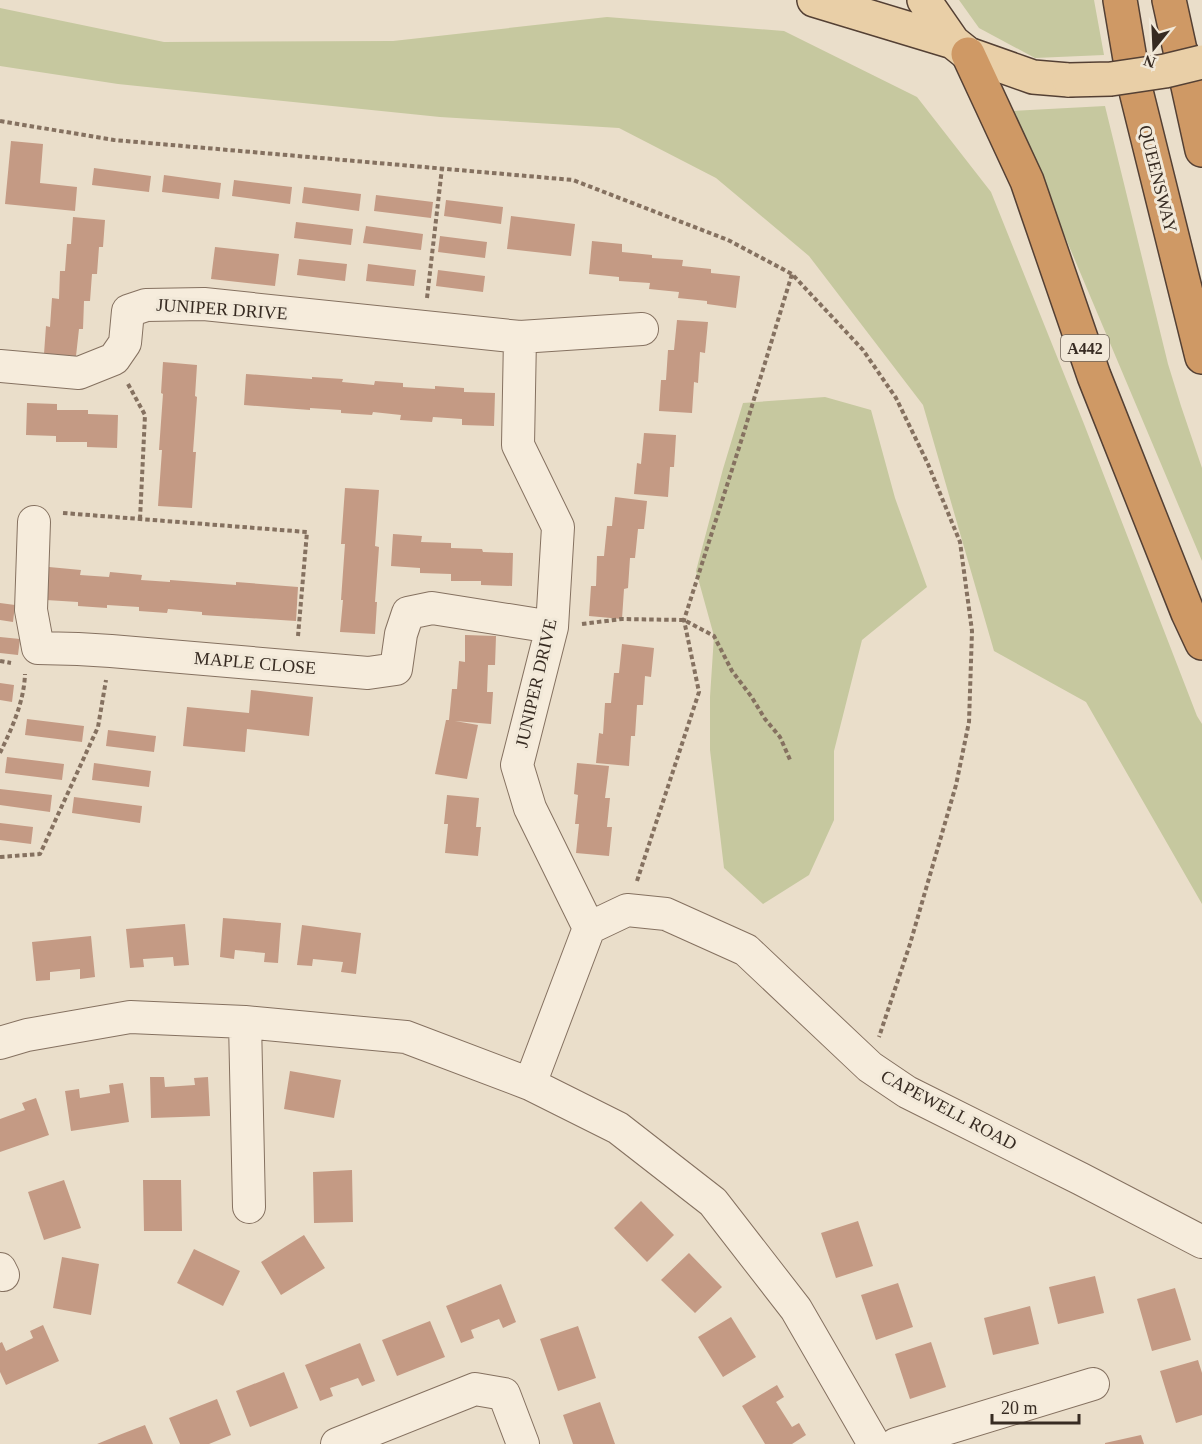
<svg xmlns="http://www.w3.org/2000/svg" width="1202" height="1444" font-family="Georgia,serif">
<rect width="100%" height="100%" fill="#eadeca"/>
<!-- green -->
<path fill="#c6c89f" d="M959 0H1094L1104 55 1035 58 979 28Z
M0 8 164 42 393 41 607 17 784 31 917 97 991 192 1084 424 1197 716 1202 724V904L1086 702 994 651 923 405 809 256 716 178 619 128 440 117 118 84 0 66Z
M1105 106 1168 364 1181 406 1202 468V561L1012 111Z
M825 397 871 410 895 498 927 587 862 640 834 751V820L809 875 763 904 724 868 710 750V697L714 636 696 571 723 469 743 403Z"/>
<!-- building -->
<path fill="#c49a84" d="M11 141 43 144 40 183 77 187 75 211 5 204Z
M94 168 151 176 149 192 92 185Z
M164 175 221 183 219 199 162 192Z
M234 180 292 187 290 204 232 196Z
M304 187 361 194 359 211 302 203Z
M376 195 433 202 431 218 374 211Z
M446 200 503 207 501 224 444 216Z
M511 216 575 224 571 256 507 249Z
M73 217 105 220 103 247H99L97 274H92L90 301H84L83 329H79L76 356 44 354 46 326 50 327 52 298 59 299 60 271H65L67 244H71Z
M296 222 353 229 351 245 294 238Z
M366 226 423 234 421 250 363 243Z
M440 236 487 242 485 258 438 252Z
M592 241 622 244V252L652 255V258L683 260 682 266 711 269V273L740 276 736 308 707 304V301L678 298 679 292 649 289 650 283 619 281V277L589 274Z
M215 247 279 254 275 286 211 279Z
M299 259 347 264 345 281 297 275Z
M368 264 416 270 414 286 366 281Z
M438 270 485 276 483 292 436 286Z
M677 320 708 322 705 353 700 352 698 383 694 382 692 413 659 411 661 380H666L668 350H674Z
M163 362 197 365 195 396 197 397 193 452H196L192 508 158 506 162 450H159L163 394 161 393Z
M246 374 312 379V377L343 379 342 382 374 385 375 381 403 383V387L435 389V386L464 388V392L495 393 494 426 462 425V419L433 417 432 422 400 420 401 415 373 412 372 415 341 413V410L310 408V410L244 405Z
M27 403 57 404V410H88V414L118 415 117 448 87 447V442H56V436L26 435Z
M644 433 676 435 674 467H670L668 497 634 494 637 463 641 464Z
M345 488 379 490 375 546 379 547 375 602H377L375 634 340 632 343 600H341L345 544H341Z
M615 497 647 501 644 529H638L635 558H630L628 588 624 589 622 619 589 616 591 586H596L597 556H604L607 526H612Z
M393 534 422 536 421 542 451 543V548L482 549 483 552 513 553 512 586 481 585V581H451V574L420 573V568L391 566Z
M49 567 81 570 80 575 109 577 110 572 142 575 141 580 170 582V580L236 585V582L298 587 296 621 202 615V612L168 609 167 613 139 611V607L107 605V608L78 606V602L46 600Z
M0 603 15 605 13 622 0 620Z
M465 635 496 636 495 665H488L487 692H493L491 724 455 721 478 725 467 779 435 774 446 720H449L452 689H457L459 661 465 662Z
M0 637 20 639 18 655 0 653Z
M622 644 654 648 651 677 645 676 643 705H637L635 736H631L629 766 596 763 599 733 603 734 605 703H611L614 673H619Z
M0 683 14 685 12 702 0 700Z
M251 690 313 697 309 736 247 729 245 752 183 746 187 707 249 713Z
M27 719 84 726 82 742 25 735Z
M108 730 156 736 154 752 106 746Z
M7 757 64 764 62 780 5 773Z
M94 763 151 771 149 787 92 780Z
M577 763 609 766 605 798H610L607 827H612L609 856 576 853 579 824H575L578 795 574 794Z
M0 789 52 795 50 812 0 805Z
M447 795 479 798 476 827H481L478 856 445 853 448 824H444Z
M74 797 142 806 140 823 72 813Z
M0 823 33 827 31 844 0 840Z
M223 918 281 923 278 963 264 962 265 953 235 950 234 959 220 957Z
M185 924 189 965 174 966 173 957 143 959 144 967 130 968 126 929Z
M302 925 361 933 356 974 341 972 343 962 313 959 312 966 297 965Z
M91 936 95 977 80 979V969L50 972V980L36 981 32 942Z
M290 1071 341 1080 334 1118 284 1109Z
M150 1077H164L165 1087 195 1085 194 1078 208 1077 210 1116 151 1118Z
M123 1083 129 1122 71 1131 65 1091 79 1089 80 1098 110 1093 109 1085Z
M36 1098 49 1135 0 1152V1119L25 1110 22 1103Z
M352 1170 353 1222 314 1223 313 1172Z
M64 1180 81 1228 44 1240 28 1192Z
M143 1180H181L182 1231H144Z
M641 1201 674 1235 647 1262 614 1228Z
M858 1221 873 1266 836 1278 821 1233Z
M304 1235 325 1268 281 1295 261 1262Z
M194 1249 240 1271 223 1306 177 1283Z
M689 1253 722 1287 695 1313 661 1280Z
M62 1257 99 1264 91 1315 53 1308Z
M1095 1276 1104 1313 1058 1324 1049 1287Z
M898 1283 913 1327 876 1340 861 1295Z
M501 1284 516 1322 503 1328 499 1319 471 1330 474 1338 461 1343 446 1306Z
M1175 1288 1191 1340 1152 1351 1137 1299Z
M1030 1306 1039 1344 993 1355 984 1318Z
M731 1317 756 1357 723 1377 698 1337Z
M430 1321 445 1357 397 1376 382 1340Z
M43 1325 59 1361 6 1385 0 1372V1343L2 1342 6 1351 33 1338 30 1331Z
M578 1326 596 1378 558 1391 540 1339Z
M931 1342 946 1387 910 1399 895 1354Z
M360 1343 375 1381 362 1386 358 1378 330 1388 333 1396 320 1401 305 1365Z
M1198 1360 1202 1373V1415L1176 1423 1160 1371Z
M284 1372 298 1408 250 1427 236 1391Z
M777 1385 784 1397 776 1402 792 1427 799 1423 806 1435 792 1444H765L742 1406Z
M217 1399 231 1435 209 1444H180L169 1418Z
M600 1402 615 1444H573L563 1415Z
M145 1425 153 1444H97L119 1435Z
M1141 1435 1144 1444H1105V1443Z"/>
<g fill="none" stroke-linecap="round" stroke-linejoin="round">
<defs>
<path id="minor" d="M520 337 518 445 558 527 552 627 517 765 530 808 589 928 530 1084
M0 366 79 373 114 359 125 343 128 311 146 305 204 304 520 337 642 329
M34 522 31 610 38 648 78 649 111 651 368 673 396 669 401 634 408 613 432 608 552 627
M589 928 627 910 666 914 746 950 870 1067 907 1092 1081 1179 1202 1242
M245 1022 249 1207
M0 1043 27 1035 130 1017 245 1022 406 1037 530 1084 618 1128 713 1202 796 1309 874 1444
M0 1269 3 1275
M337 1444 475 1389 504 1394 523 1444
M896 1444 1093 1384"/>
<path id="major" d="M814 0 953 42
M924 0 953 42 968 54 1033 77 1069 80"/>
<path id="highway" d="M1120 0 1134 83 1202 357
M1169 0 1202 150
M968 54 1027 181 1094 376 1188 613 1202 643"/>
</defs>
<!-- minor casing -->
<use href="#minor" stroke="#857160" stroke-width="34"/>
<!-- major casing -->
<use href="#major" stroke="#544034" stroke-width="36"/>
<!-- highway casing -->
<use href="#highway" stroke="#544034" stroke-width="36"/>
<!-- path -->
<path stroke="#857160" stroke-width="4" stroke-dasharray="4.5 3" stroke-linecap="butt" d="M0 121 114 140 573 180 728 240 792 274 863 350 896 398 928 464 960 542 972 631 969 722 956 785 910 944 879 1037
M427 298 442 168
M128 384 145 415 140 519
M63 513 307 532 298 636
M582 624 622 619 684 620 714 636 732 671 751 696 765 719 780 737 791 762
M0 661 11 663
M0 753C12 728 24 702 25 674
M0 857 40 854 98 727 106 680
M637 881 699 692 684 620 744 432 792 274"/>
<!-- minor -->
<use href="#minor" stroke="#f6ecdc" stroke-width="32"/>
<!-- major -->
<use href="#major" stroke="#e9cfa7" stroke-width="33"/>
<!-- highway -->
<use href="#highway" stroke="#cf9965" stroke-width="33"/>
<defs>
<path id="major-bridge" d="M1069 80 1111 79 1165 71 1202 62"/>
</defs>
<!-- major-bridge casing -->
<use href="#major-bridge" stroke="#544034" stroke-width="36" stroke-linecap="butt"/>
<!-- major-bridge -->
<use href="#major-bridge" stroke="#e9cfa7" stroke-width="33"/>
</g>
<g text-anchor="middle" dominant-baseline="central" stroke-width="6" stroke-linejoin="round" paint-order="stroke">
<!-- shield labels -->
<rect fill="#f2e9d9" stroke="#6f6459" stroke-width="1.5" x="1061" y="335" width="48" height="26" rx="4.5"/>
<g font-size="16" font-weight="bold" fill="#372b22">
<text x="1085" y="348">A442</text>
</g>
<!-- street labels -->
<g font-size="18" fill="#372b22" stroke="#f2e9d9">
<text transform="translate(1158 179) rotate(76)">QUEENSWAY</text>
<text transform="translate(222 309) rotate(4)">JUNIPER DRIVE</text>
<text transform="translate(255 663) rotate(5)">MAPLE CLOSE</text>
<text transform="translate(536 683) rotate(-77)">JUNIPER DRIVE</text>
<text transform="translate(949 1110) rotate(28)">CAPEWELL ROAD</text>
</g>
</g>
<!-- north arrow -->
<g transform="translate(1154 48) rotate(198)" stroke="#f2e9d9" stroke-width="4.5" paint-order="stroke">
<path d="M0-4.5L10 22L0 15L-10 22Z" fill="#372b22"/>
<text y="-9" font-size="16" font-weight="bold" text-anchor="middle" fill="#372b22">N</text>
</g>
<!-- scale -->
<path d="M992 1414v9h87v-9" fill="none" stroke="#372b22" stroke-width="3"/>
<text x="1001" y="1414" font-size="18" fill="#372b22" stroke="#f2e9d9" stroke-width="4.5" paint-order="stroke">20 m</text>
</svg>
